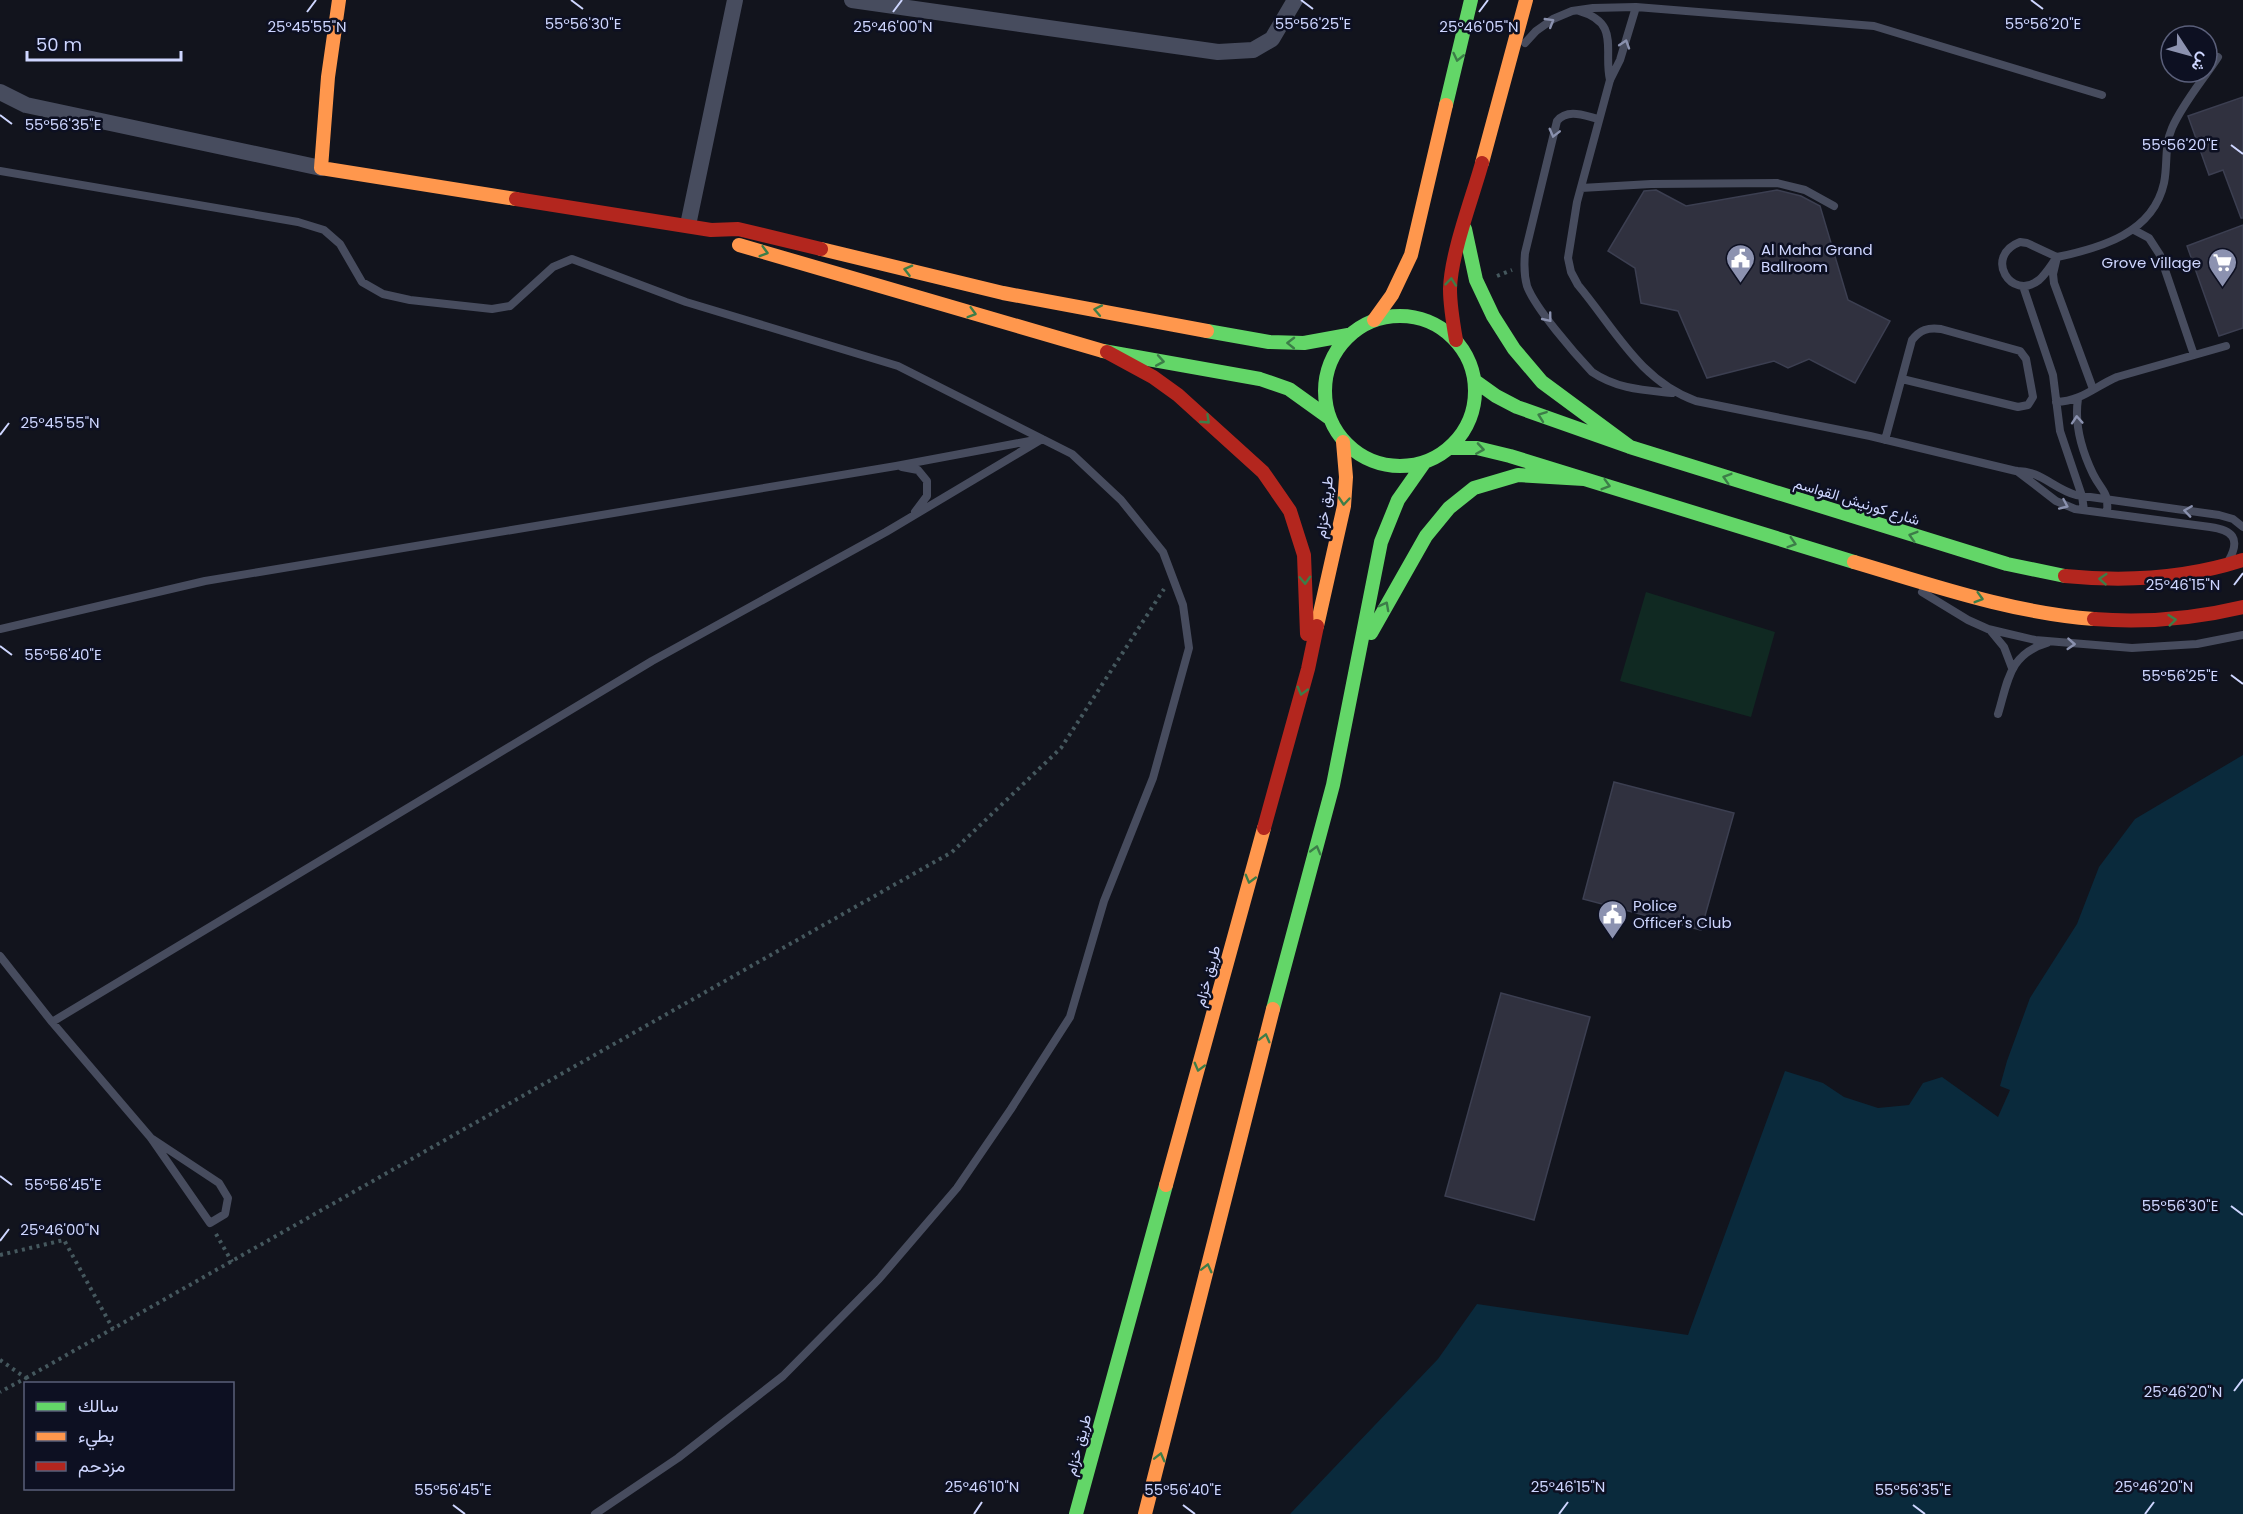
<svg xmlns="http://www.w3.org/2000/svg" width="2243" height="1514" font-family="Poppins,Vazirmatn,sans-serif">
<rect width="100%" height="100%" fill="#12141d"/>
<!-- green -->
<path fill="#102922" d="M1646 592 1775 632 1751 717 1620 681Z"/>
<!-- water -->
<path fill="#0a2a3c" d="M2243 755V1514H1290L1438 1359 1477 1304 1688 1335 1785 1071 1823 1083 1844 1097 1878 1108 1909 1105 1923 1083 1942 1077 1998 1117 2010 1090 2000 1086 2007 1061 2030 998 2077 924 2099 867 2135 819Z"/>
<!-- building -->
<path fill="#30313f" stroke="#3c3f51" stroke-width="1.5" d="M2243 97V218H2241L2223 170 2209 175 2188 116Z
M1656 190 1686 206 1777 190 1801 196 1820 206 1848 300 1890 321 1855 383 1809 359 1788 368 1774 361 1707 378 1678 311 1641 303 1635 268 1608 251 1644 191Z
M2243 225V328L2219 336 2187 246Z
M1614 782 1734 813 1701 930 1583 899Z
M1501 993 1590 1017 1534 1220 1445 1196Z"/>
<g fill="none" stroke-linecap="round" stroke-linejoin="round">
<!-- path -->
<path stroke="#45585e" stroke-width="4" stroke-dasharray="3 4.5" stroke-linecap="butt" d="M1497 276 1512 270
M216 1234 232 1262
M0 1255 64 1240 113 1329
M0 1360 26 1378 0 1392
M26 1378 952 852 1061 748 1164 589"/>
<!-- lane -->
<path stroke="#474c5e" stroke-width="8" d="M1636 7 1620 60 1610 80 1577 202 1568 258 1571 272 1578 285C1615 329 1639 380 1696 401L1870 436 2016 471C2040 470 2054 489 2076 495L2219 515 2233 519 2243 527
M1579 11C1621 23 1603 50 1610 80
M1525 43 1536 31 1553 19 1572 11 1593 8 1636 7 1874 26 2102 95
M1599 119C1585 116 1568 108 1557 121L1525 253C1524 264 1524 275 1527 286 1535 308 1575 354 1592 372 1617 389 1643 390 1672 393
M0 171 298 222 324 230 340 244 362 282 383 294 410 300 492 309 510 306 553 267 572 259 686 302 898 366 1072 454 1121 500 1163 552 1183 605 1189 648 1153 778 1104 901 1070 1017 1011 1109 957 1188 879 1279 783 1376 678 1458 595 1514
M1581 188 1651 184 1777 183 1805 190 1834 206
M2134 230 2149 238 2160 255 2194 355
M2020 242 2027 243 2057 257C2051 265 2046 274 2039 280 2011 302 1983 256 2020 242Z
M2023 286 2053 375 2060 431 2082 496 2084 510
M2093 389 2054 283 2053 274 2057 257C2101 248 2153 233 2164 183 2168 164 2164 146 2172 128 2183 103 2203 80 2218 57
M2078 399C2074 425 2082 451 2093 474 2102 492 2109 491 2107 513
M2056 402C2082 401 2094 387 2117 377L2226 346
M1885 440 1912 340C1920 330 1928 327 1941 329L2020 351 2026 359 2033 397 2028 405 2018 407 1902 379
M902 467 918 470 927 481V496L915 512
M2017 471 2056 501 2075 509 2210 527C2232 530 2241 538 2229 560
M1922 592 1968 620 1988 629 2035 640 2132 648 2197 644 2243 635
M0 629 205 581 896 466 1035 440
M1990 630 2004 647 2012 668
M1998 714C2008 681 2009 654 2047 643
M0 956 52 1022 151 1138 210 1223 225 1214 228 1198 219 1183 151 1138
M52 1022 652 661 886 532 1042 439"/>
<!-- street -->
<path stroke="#474c5e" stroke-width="16" d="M852 0 1218 52 1253 50 1272 39 1295 0
M0 92 26 105 321 168
M688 225 735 0"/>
<!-- fast -->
<path stroke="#63d668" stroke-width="14" d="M1446 105 1471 0
M1465 229 1476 280 1493 316 1514 349 1542 382 1630 447
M1325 391a75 75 0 1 1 150 0a75 75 0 1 1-150 0Z
M1207 331 1269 342 1304 343 1348 335
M1103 351 1260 379 1289 389 1328 417
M1475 381 1496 396 1517 407 1630 447 2007 564 2065 576
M1450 448H1477L1510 456 1854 562
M1371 633 1426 536 1449 508 1474 488 1518 475 1584 479
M1273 1009 1333 785 1381 542 1398 500 1424 463
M1076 1514 1166 1185"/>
<!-- slow -->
<path stroke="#ff974d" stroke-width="14" d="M339 0 328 77 321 168 516 199
M1482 163 1526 0
M739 245 1103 351
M821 249 1003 293 1207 331
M1374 320 1392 295 1411 255 1446 105
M1854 562C1932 585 2012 613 2094 619
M1317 626 1344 506 1346 477 1343 442
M1166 1185 1264 828
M1145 1514 1273 1009"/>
<!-- jam -->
<path stroke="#b3261e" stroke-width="14" d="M516 199 711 230 738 229 821 249
M1456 340C1453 323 1450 306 1450 289 1451 253 1472 199 1482 163
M1107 352 1153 377 1178 395 1263 472 1290 511 1304 555 1307 634
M2065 576C2126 582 2185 579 2243 560
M2094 619C2145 623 2193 619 2243 607
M1264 828 1308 669 1317 626"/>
</g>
<!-- one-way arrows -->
<defs><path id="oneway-chevron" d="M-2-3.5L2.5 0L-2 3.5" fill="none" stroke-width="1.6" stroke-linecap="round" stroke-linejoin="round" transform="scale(1.5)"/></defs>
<g stroke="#8a91ae">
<use href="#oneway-chevron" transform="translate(1550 22) rotate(-31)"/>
<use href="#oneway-chevron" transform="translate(1625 44) rotate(-72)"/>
<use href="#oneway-chevron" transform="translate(1554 133) rotate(104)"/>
<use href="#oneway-chevron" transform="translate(1548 318) rotate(51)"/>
<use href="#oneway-chevron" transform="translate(2077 420) rotate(-94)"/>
<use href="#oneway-chevron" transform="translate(2064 505) rotate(24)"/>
<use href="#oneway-chevron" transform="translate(2188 511) rotate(-172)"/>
<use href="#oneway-chevron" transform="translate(2071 644) rotate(4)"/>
</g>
<g stroke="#3c7d48">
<use href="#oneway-chevron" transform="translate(1458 57) rotate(103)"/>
<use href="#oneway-chevron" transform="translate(764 252) rotate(16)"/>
<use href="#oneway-chevron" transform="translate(908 270) rotate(-166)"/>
<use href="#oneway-chevron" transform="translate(1451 282) rotate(-84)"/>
<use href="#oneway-chevron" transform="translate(1098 310) rotate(-169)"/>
<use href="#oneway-chevron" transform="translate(972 313) rotate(16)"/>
<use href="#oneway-chevron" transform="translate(1291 343) rotate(-179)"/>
<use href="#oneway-chevron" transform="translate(1160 361) rotate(10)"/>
<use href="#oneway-chevron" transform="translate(1542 416) rotate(-160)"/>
<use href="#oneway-chevron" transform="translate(1206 420) rotate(43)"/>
<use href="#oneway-chevron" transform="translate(1480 449) rotate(9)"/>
<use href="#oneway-chevron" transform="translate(1727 478) rotate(-163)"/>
<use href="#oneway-chevron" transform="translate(1606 485) rotate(16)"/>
<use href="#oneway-chevron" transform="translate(1344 501) rotate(95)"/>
<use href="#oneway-chevron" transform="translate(1913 536) rotate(-163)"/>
<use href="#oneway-chevron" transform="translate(1792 543) rotate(17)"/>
<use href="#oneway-chevron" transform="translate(2103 579) rotate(-176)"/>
<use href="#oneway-chevron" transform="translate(1305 580) rotate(88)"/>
<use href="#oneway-chevron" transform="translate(1979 598) rotate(16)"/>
<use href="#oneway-chevron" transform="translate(1385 606) rotate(-62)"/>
<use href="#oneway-chevron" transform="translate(2172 620) rotate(-6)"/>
<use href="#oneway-chevron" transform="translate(1302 691) rotate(105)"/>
<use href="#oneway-chevron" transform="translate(1316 850) rotate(-75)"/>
<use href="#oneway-chevron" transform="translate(1250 879) rotate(105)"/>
<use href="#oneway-chevron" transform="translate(1265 1038) rotate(-76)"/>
<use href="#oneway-chevron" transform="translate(1199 1067) rotate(105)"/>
<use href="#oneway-chevron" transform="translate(1207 1268) rotate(-76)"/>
<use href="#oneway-chevron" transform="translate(1160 1457) rotate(-76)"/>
</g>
<!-- ticks -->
<path fill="none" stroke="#ced6ff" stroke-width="2" d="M571 0 583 9M1301 0 1313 9M2031 0 2043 9M307 12 316 0M893 12 902 0M1479 12 1488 0M0 115 12 124M2231 145 2243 154M0 435 9 423M2234 585 2243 573M0 646 12 655M2231 675 2243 684M0 1176 12 1185M2231 1206 2243 1215M0 1241 9 1229M2234 1391 2243 1379M453 1505 465 1514M1183 1505 1195 1514M1913 1505 1925 1514M974 1514 982 1502M1559 1514 1568 1502M2145 1514 2154 1502"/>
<!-- icons -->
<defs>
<symbol id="civic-pin" viewBox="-11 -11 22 30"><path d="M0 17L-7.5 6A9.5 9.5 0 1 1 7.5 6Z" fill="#8c92b0" stroke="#0d1022"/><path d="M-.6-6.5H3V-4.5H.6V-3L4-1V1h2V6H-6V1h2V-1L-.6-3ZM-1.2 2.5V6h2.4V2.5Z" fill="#fff"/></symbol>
<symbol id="supermarket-pin" viewBox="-11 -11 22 30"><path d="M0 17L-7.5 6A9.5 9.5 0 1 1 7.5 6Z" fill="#8c92b0" stroke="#0d1022"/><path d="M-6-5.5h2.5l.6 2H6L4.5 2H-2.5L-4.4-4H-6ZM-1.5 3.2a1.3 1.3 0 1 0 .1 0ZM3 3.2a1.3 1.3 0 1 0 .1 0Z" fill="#fff"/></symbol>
</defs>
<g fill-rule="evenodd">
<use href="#civic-pin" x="1724" y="242" width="33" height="45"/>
<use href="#supermarket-pin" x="2206" y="246" width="33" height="45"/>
<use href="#civic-pin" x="1596" y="898" width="33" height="45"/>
</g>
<g text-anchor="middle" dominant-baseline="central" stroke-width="5" stroke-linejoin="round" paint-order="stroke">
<!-- poi labels -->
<g font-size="15" fill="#ced6ff" stroke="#0d1022" text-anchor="start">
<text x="1761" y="249">Al Maha Grand<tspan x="1761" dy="17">Ballroom</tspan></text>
<text x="2201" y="262" text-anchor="end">Grove Village</text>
<text x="1633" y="905">Police<tspan x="1633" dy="17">Officer's Club</tspan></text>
</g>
<!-- street labels -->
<g font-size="15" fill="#ced6ff" stroke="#0d1022">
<text transform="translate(1857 501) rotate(17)">شارع كورنيش القواسم</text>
<text transform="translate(1324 507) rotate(-83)">طريق خزام</text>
<text transform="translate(1207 976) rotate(-75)">طريق خزام</text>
<text transform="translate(1078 1445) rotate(-75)">طريق خزام</text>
</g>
</g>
<g font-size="15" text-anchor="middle" fill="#ced6ff" stroke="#0d1022" stroke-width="5" stroke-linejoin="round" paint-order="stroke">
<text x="2043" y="29">55°56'20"E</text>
<text x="583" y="29">55°56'30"E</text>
<text x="1313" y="29">55°56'25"E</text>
<text x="307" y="32">25°45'55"N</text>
<text x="893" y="32">25°46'00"N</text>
<text x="1479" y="32">25°46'05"N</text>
<text x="63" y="130">55°56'35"E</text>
<text x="2180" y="150">55°56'20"E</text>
<text x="60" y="428">25°45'55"N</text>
<text x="2183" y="590">25°46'15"N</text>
<text x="63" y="660">55°56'40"E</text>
<text x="2180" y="681">55°56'25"E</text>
<text x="63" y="1190">55°56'45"E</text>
<text x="2180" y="1211">55°56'30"E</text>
<text x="60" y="1235">25°46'00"N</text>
<text x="2183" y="1397">25°46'20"N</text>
<text x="982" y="1492">25°46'10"N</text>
<text x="1568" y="1492">25°46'15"N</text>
<text x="2154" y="1492">25°46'20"N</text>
<text x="453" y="1495">55°56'45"E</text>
<text x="1183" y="1495">55°56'40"E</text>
<text x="1913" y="1495">55°56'35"E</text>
</g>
<!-- legend -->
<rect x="24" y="1382" width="210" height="108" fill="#0d1022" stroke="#5a5f7a" stroke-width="1.5"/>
<rect x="36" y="1402" width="30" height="9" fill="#63d668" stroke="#5a5f7a" stroke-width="1.5"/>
<text x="78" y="1412" font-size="18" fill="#ced6ff">سالك</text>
<rect x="36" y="1432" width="30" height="9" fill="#ff974d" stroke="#5a5f7a" stroke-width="1.5"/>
<text x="78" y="1442" font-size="18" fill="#ced6ff">بطيء</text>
<rect x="36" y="1462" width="30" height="9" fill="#b3261e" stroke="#5a5f7a" stroke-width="1.5"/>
<text x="78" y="1472" font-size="18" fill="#ced6ff">مزدحم</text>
<!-- north arrow -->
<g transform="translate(2189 54) rotate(126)"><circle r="28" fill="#0d1022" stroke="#5a5f7a" stroke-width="1.5"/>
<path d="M0-4.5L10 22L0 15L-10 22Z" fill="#8c92b0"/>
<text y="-9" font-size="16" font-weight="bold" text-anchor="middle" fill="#ced6ff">ش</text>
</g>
<!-- scale -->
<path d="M27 51v9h154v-9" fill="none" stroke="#ced6ff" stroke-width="3"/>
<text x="36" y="51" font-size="18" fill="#ced6ff" stroke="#0d1022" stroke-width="4.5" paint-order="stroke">50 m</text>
</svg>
